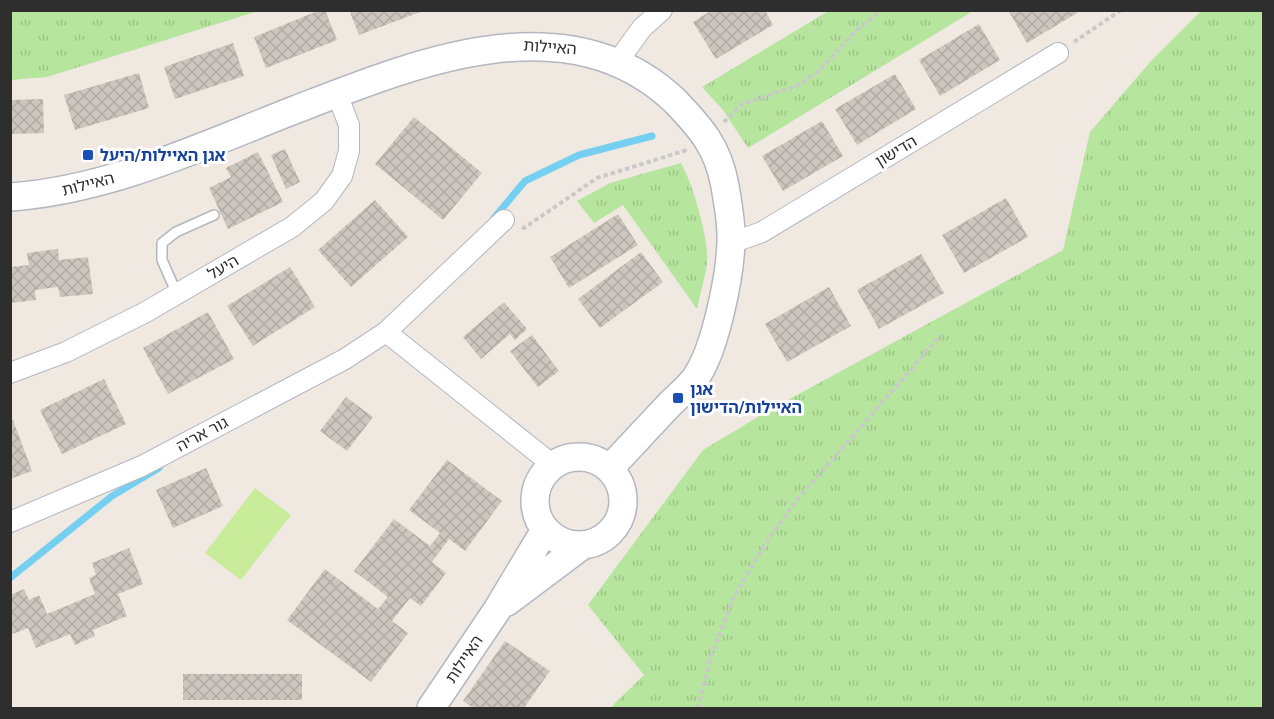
<svg xmlns="http://www.w3.org/2000/svg" width="1274" height="719" font-family="Roboto,'Noto Sans Hebrew',sans-serif">
<defs>
<pattern id="grass-tufts" width="24" height="20" patternUnits="userSpaceOnUse" patternTransform="scale(1.5)"><rect width="24" height="20" fill="#b6e59e"/><path d="M3 7l-1-3M5 7V3M7 7l1-3M15 17l-1-3M17 17v-4M19 17l1-3" fill="none" stroke="#9dc588"/></pattern>
<pattern id="building-cross-hatch" width="8" height="8" patternUnits="userSpaceOnUse" patternTransform="scale(1.5)"><rect width="8" height="8" fill="#cbc7bf"/><path d="M0 0l8 8M0 8l8-8" fill="none" stroke="#afaba4"/></pattern>
</defs>
<rect width="100%" height="100%" fill="#efe9e1"/>
<!-- grass -->
<path fill="url(#grass-tufts)" d="M11 10H258V11L47 77 11 80Z
M830 10 973 11 748 148 723 110 702 87Z
M1201 11H1263V708H610L644 675 588 605 703 450 766 412 1063 250 1090 132 1151 61Z
M681 163C693 185 709 238 707 263 705 279 700 294 697 309L623 205 594 223 577 201 610 183Z"/>
<!-- pitch -->
<path fill="#c9ec9a" d="M255 488 291 515 241 580 205 553Z"/>
<g fill="none" stroke-linecap="round" stroke-linejoin="round">
<!-- stream -->
<path stroke="#75cff0" stroke-width="7" d="M494 218 525 181 579 155 652 136
M10 578 112 496 159 468"/>
</g>
<!-- building -->
<path fill="url(#building-cross-hatch)" d="M320 10H325L337 40 266 68 254 37Z
M349 10H422L423 11 359 35Z
M712 10H765L773 25 716 59 693 22Z
M1008 10H1082L1027 43Z
M979 24 1000 60 940 96 919 60Z
M233 43 244 76 175 99 164 67Z
M139 73 149 108 75 130 64 95Z
M895 74 916 109 857 145 835 109Z
M43 99 44 133 10 134V100Z
M414 117 482 173 443 220 375 164Z
M822 121 843 156 783 191 762 156Z
M285 149 300 182 286 189 271 155Z
M258 152 283 202 228 229 209 188 231 177 226 168Z
M1006 198 1028 237 964 273 942 235Z
M375 200 408 237 351 287 318 250Z
M618 214 638 245 569 288 550 257Z
M58 249 59 260 88 257 93 294 60 297 58 287 35 290 36 300 10 303V267L29 265 27 253Z
M641 252 663 282 600 328 578 299Z
M921 254 944 293 879 329 857 290Z
M290 267 315 307 253 346 227 306Z
M829 287 851 326 787 362 765 324Z
M504 302 527 329 515 340 510 334 481 359 463 337Z
M208 312 234 359 168 394 143 348Z
M532 335 559 371 538 387 510 351Z
M104 379 126 424 62 454 40 410Z
M346 397 373 417 347 451 320 431Z
M13 420 32 471 10 479V421Z
M447 460 502 501 465 551 449 539 432 562 446 573 421 606 410 598 392 621 408 633 371 682 287 620 325 569 378 609 388 597 354 571 394 519 430 546 440 533 409 510Z
M206 468 223 506 173 528 156 490Z
M129 548 143 584 118 594 127 616 93 630 95 636 75 645 70 634 36 648 28 628 10 635V595L24 589 29 600 39 595 47 614 95 594 89 578 96 575 92 563Z
M505 641 550 671 524 708H473L463 701Z
M183 674H302V700H183Z"/>
<g fill="none" stroke-linecap="round" stroke-linejoin="round">
<defs>
<path id="lane" d="M177 294 162 260V243L176 232 214 215"/>
<path id="street" d="M618 61 642 28 662 10
M731 243 762 232 1058 53
M386 332 553 465
M10 373 66 352 144 313 292 227 324 201 342 176 349 151V125L337 94
M10 522 142 466 345 359 386 332 504 220"/>
<path id="secondary" d="M10 197C111 190 204 145 297 109 416 63 566 0 674 100 701 128 718 147 725 186 728 205 732 223 731 242 730 276 716 345 698 374 692 385 680 394 671 403 650 425 630 447 609 469
M535 501a44 44 0 1 1 88 0a44 44 0 1 1-88 0Z
M507 602 583 545
M431 708 497 610 545 530"/>
</defs>
<!-- lane casing -->
<use href="#lane" stroke="#b4b7c1" stroke-width="12"/>
<!-- street casing -->
<use href="#street" stroke="#b4b7c1" stroke-width="22"/>
<!-- secondary casing -->
<use href="#secondary" stroke="#b4b7c1" stroke-width="30"/>
<!-- path -->
<path stroke="#c9c9c9" stroke-width="4" stroke-dasharray="4.5 3" stroke-linecap="butt" d="M1074 42 1121 10
M724 122 742 104 799 85 818 71 860 27 882 10
M522 227 524 228 597 178 687 150
M698 708 711 657 734 596 766 543 796 501 941 335"/>
<!-- lane -->
<use href="#lane" stroke="#fff" stroke-width="9"/>
<!-- street -->
<use href="#street" stroke="#fff" stroke-width="20"/>
<!-- secondary -->
<use href="#secondary" stroke="#fff" stroke-width="27"/>
</g>
<!-- markers -->
<g fill="#1a4fb4" stroke="#fff" stroke-width="2">
<rect x="82" y="149" width="12" height="12" rx="3"/>
<rect x="672" y="392" width="12" height="12" rx="3"/>
</g>
<g text-anchor="middle" dominant-baseline="central" stroke-width="6" stroke-linejoin="round" paint-order="stroke">
<!-- street labels -->
<g font-size="16" fill="#2e2e2e" stroke="#fff">
<text transform="translate(550 47) rotate(4)">האיילות</text>
<text transform="translate(896 151) rotate(-31)">הדישון</text>
<text transform="translate(88 184) rotate(-14)">האיילות</text>
<text transform="translate(223 267) rotate(-30)">היעל</text>
<text transform="translate(202 434) rotate(-28)">גור אריה</text>
<text transform="translate(464 659) rotate(-56)">האיילות</text>
</g>
<!-- transit labels -->
<g font-size="16" font-weight="bold" fill="#164399" stroke="#fff" text-anchor="start">
<text x="100" y="155">אגן האיילות/היעל</text>
<text x="690" y="389">אגן<tspan x="690" dy="18">האיילות/הדישון</tspan></text>
</g>
</g>
<!-- border -->
<rect width="1274" height="719" fill="none" stroke="#2e2e2e" stroke-width="24"/>
</svg>
